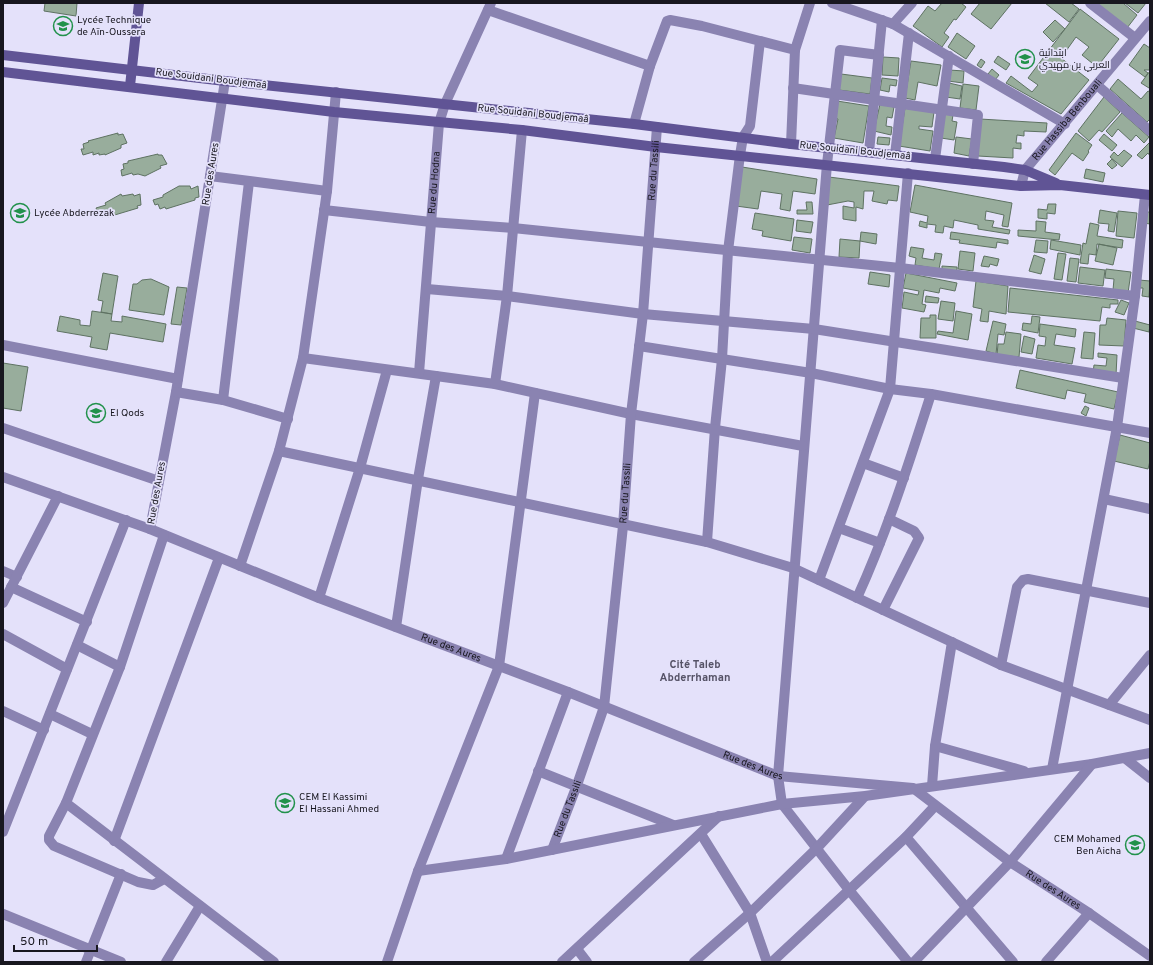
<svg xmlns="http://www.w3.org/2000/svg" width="1153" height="965" font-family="Overpass,Cairo,sans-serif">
<rect width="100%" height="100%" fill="#e4e1fa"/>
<!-- building -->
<path fill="#98ad9c" stroke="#5e7262" d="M45 3H77L76 16 44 11Z
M942 3H961L966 7 956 20 954 19 944 33 949 37 942 47 913 26 928 6 935 11Z
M980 3H1012L991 29 971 14Z
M1045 3H1071L1079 9 1069 22Z
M1094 3H1123L1137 15 1127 28Z
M1125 3H1146L1138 13Z
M1080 9 1119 39 1097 67 1082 55 1089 47 1076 37 1061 58 1089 80 1061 114 1006 83 1011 76 1032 92 1038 85 1028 78Z
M1055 20 1065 29 1053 42 1043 32Z
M957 33 975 46 966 59 948 47Z
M1144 44 1150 48V70H1144L1148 73 1145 77 1129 65Z
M998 56 1010 64 1006 70 994 62Z
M883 57 899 58 898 76 882 75Z
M981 59 985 62 981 68 977 65Z
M911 61 941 65 937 86 918 82 915 100 905 98Z
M992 69 999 75 995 80 988 74Z
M949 70 964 71 963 83 948 81Z
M1150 71V86L1149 88 1141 83Z
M841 74 872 78 870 94 839 90Z
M882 78 897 80 896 86 890 85 889 92 880 90Z
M1118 79 1141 99 1148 91 1150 92V119L1147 122 1110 89Z
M949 83 962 86 960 99 946 97Z
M963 84 979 86 976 110 960 108Z
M1104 97 1120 112 1102 132 1099 130 1089 141 1078 131Z
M837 101 869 106 863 143 834 138 838 119 834 118Z
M880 104 894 107 892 118 887 117 886 126 892 127 891 135 874 131Z
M905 108 934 112 932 127 919 126V129L933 131 930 151 899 146Z
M945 113 953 115 952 121 957 122 954 140 941 138Z
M1122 113 1149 137 1144 143 1136 135 1131 141 1118 129 1112 137 1106 131Z
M980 119 1047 123 1046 132 1024 131V136L1017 135 1016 143H1021V149L1013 148V158L978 156Z
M118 133V135L123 134 127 143 121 145V148L105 155V154L99 155V153L93 155V152L83 155 81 149H84L83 144 89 142 88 141Z
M1076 133 1092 145 1088 151 1089 152 1083 161 1072 153 1055 175 1049 170Z
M1104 134 1117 145 1112 151 1099 140Z
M878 137 890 138 889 145 877 144Z
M956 137 972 139 969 156 954 153Z
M1150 142V156L1148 153 1142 159 1137 155Z
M1124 150 1132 156 1122 167 1110 157 1114 152 1118 156Z
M158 154V155H162L167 164 160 166 161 168 145 176 138 174 133 175 132 173 122 176 121 170 124 169 123 164 128 163V161Z
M1112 159 1117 165 1112 169 1107 164Z
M742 167 817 179 815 194 793 191 790 211 780 209 782 194 761 191 758 209 736 206Z
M1086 169 1105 173 1103 182 1084 178Z
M829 177 899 186 897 201 888 200 887 204 872 201 874 191H864L863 209 856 207V221L843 219V206L854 208V202L848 201 827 205Z
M915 185 1012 203 1008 227 1002 226 1004 215 986 211 985 220 994 221 992 227 1010 230 1009 234 978 229V225L954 220 953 228 944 226 943 233 935 232 936 225 927 224V228L919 226 920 221 927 223 928 216 910 212Z
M179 186H190L191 189 198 186 199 197 195 198V200L166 209 165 207 160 209 158 204 155 205 153 200 163 197V195Z
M121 194 122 196 133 194 134 196 140 194 141 205 137 206 138 208 108 217V215L102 217 101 212 98 213 96 208 106 205 105 203Z
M806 202H812L813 214H797V210H807Z
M1048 204H1056L1055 214 1047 213V219L1038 218V209L1047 210Z
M1100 210 1117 213 1114 232 1108 231 1109 224 1098 223Z
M1118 211 1137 213 1134 238 1116 236Z
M1146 212H1150V224L1144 223Z
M755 213 794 219 791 241 762 236 763 231 752 229Z
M797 220 813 222 811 233 796 231Z
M1036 221 1046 222 1045 232 1060 234 1059 240 1018 236V230L1036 231Z
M1090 223 1099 225 1097 236 1123 240 1122 248 1097 244 1096 255 1089 254 1088 264 1080 263 1083 243 1086 244Z
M861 232 877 234 876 244 860 241Z
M951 232 1008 240V244L997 242 996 248 959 243 960 240 950 239Z
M794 237 812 239 810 253 792 250Z
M840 239 860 241 859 258 839 257Z
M1036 240 1048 241 1047 253 1034 252Z
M1051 240 1081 245 1080 255 1050 249Z
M1099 244 1117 248 1113 265 1095 261Z
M911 247 924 249 922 258 934 260 935 253 942 254 939 269 915 265 916 258 909 256Z
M960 251 975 253 973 271 958 269Z
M1058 253 1066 254 1062 280 1054 279Z
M1034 255 1045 259 1041 274 1029 271Z
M984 256 999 259 997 266 990 264 989 267 981 266Z
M1070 258 1079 259 1076 282 1067 281Z
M942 266 957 267V272L942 270Z
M1080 267 1105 270 1103 286 1078 283Z
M1106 269 1131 272 1128 293 1113 290 1114 279 1105 278Z
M870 272 890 275 889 287 868 284Z
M103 273 118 276 112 314 101 312 103 301 98 300Z
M906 273 957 283 955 291 940 288 939 293 924 290 922 304 926 305 924 312 902 308 904 292 918 295 919 291 903 288Z
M151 279 169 287 164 315 129 310 133 284H137L142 280Z
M1139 280 1150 281 1149 297 1142 296 1143 288H1138Z
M976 281 1008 286 1006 314 989 311 988 322 980 321 982 309 973 307Z
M177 287 187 288 181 325 171 324Z
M1010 288 1118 300V304H1110V308L1102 307 1100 321 1008 312Z
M926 296 939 298 938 303 925 302Z
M1121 300 1129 303 1124 315 1115 312Z
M941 301 955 303 953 321 938 319Z
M92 311 112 314 111 321 122 322V316L166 324 163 342 110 333 107 350 90 347 92 337 57 331 60 316 80 320V325L90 326Z
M956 311 972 314 968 340 937 334 938 331 953 333Z
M930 315H936V338H920L921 318H930Z
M1032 316 1040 317 1038 333 1022 330 1023 323 1031 324Z
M1107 318 1126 320 1124 346 1099 345 1100 325H1106Z
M993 321 1006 324 1004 335 998 334 996 354 986 351Z
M1135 321 1150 325 1149 332 1133 328Z
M1040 324 1076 329 1075 337 1056 334 1054 345 1075 348 1072 364 1036 358 1038 345 1045 346 1046 337 1039 336Z
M1006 332 1021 334 1019 357 997 355 998 344H1004Z
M1084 332 1095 333 1093 359 1081 358Z
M1024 336 1035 339 1032 354 1021 352Z
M1098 353 1117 355 1116 375 1093 373 1094 365 1106 366 1107 358 1098 357Z
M3 363 28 367 21 411 3 408Z
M1020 370 1118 392 1114 409 1084 402 1086 394 1067 390 1065 399 1016 388Z
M1085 406 1089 408 1086 416 1081 413Z
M1120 435 1150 443V461L1148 469 1114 461Z"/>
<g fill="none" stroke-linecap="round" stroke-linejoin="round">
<!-- street -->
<g stroke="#8a83b1" stroke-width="10">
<path d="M832 3 893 24 1065 124"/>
<path d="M1090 3 1135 38"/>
<path d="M488 10 650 66"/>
<path d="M893 24 912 3"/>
<path d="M760 41 795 50"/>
<path d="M879 55 840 50 827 164 778 776 782 804 849 890 908 962"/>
<path id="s1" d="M225 81 176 392 150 529 319 598 568 692 778 776 913 788 1010 862 1089 913 1150 956"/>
<path d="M1097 85 1150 131"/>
<path d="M793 88 978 115 973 164"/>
<path d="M634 124 650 66 667 21 670 20 702 26 760 41 750 126 743 137 740 155 728 251 722 359 715 428 707 542"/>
<path d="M791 144 795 50 810 3"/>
<path d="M869 152 882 20"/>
<path d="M895 155 909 33"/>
<path d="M935 159 949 56"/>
<path d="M210 176 327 191"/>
<path id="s2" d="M1021 186 1025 170 1150 21"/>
<path d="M324 210 431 222 513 228 900 268 1135 296"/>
<path d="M427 289 507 296 643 314 814 329 1123 378"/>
<path d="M3 345 178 379"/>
<path d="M639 346 811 373 890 389 931 394 1150 433"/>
<path d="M303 358 495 384 631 414 803 446"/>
<path id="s3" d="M419 373 439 123 445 104 491 3"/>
<path d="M495 384 507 296 522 130"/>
<path d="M176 392 223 400 288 419"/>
<path d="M223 400 249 182"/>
<path d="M3 428 159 481"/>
<path d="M279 451 707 542 793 568 1001 665 1150 720"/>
<path d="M863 463 904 478"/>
<path d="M3 477 150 529"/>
<path d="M1104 499 1150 509"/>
<path d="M839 528 880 543"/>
<path d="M164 535 120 667 66 803 274 962"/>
<path d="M240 566 279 451 303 358 327 191 336 92"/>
<path d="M3 571 17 577"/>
<path d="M819 580 890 389 908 173"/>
<path d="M11 587 87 622"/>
<path d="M319 598 360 468 387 370"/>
<path d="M857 598C887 532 909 463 931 394"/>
<path d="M3 603 58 496"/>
<path d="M883 610 919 538 914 531 889 519"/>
<path d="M396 627 418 479 436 376"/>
<path d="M3 634 67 669"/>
<path d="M77 645 120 667"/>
<path d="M1001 665 1017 587 1023 580 1028 579 1150 603"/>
<path d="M1109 705 1150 655"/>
<path d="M3 711 44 730"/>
<path d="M50 714 92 734"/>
<path d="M935 746 1024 771"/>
<path d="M1126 759 1150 778"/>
<path d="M1052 769 1117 427 1135 296 1145 195"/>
<path d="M538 771 673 825"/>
<path d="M932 786 935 746 952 642"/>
<path d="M66 803 49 836V840L54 846 138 882 153 885 164 879"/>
<path d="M3 832 126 520"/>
<path d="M701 834 750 913 767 962"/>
<path d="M906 837 1013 962"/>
<path d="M114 841 219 558"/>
<path id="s4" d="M552 850 577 785 604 707 623 526 631 414 643 314 657 127"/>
<path d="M506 859 568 692"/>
<path d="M418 871 506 859 782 804 865 796 1092 764 1150 753"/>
<path d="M3 914 121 962"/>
<path d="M577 949 587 962"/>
<path d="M86 962 121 874"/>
<path d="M166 962 200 906"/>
<path d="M387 962 418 871 499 666 535 393"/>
<path d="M562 962 719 816"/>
<path d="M694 962 750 913 817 848 865 796"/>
<path d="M772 962 906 837 935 806"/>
<path d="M914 962 1010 862 1092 764"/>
<path d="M1046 962 1089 913"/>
</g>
<!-- secondary -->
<path stroke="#605495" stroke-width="10" d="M3 55 225 81 634 124 791 144 1004 167 1025 170 1056 183
M3 72 334 112 522 130 656 147 1021 186 1060 185 1150 195
M130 86 139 3"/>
</g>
<!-- icons -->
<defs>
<symbol id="school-ring" viewBox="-11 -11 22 22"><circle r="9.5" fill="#e4e1fa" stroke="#21914b" stroke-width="1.5"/><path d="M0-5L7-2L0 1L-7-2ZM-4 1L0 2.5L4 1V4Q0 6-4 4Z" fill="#21914b"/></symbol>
</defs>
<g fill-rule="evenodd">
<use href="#school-ring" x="52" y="15" width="22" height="22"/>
<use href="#school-ring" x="1014" y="48" width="22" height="22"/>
<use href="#school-ring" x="9" y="202" width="22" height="22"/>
<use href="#school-ring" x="85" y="402" width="22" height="22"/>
<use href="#school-ring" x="274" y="792" width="22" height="22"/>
<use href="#school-ring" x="1124" y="834" width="22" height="22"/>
</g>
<g text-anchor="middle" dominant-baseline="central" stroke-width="3.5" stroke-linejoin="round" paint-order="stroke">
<!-- poi labels -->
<g font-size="10" fill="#18171f" stroke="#e4e1fa" text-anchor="start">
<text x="77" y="20">Lycée Technique<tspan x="77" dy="12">de Aïn-Oussera</tspan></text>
<text x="1039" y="53">ابتدائية<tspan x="1039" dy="12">العربي بن مهيدي</tspan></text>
<text x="34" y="213">Lycée Abderrezak</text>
<text x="110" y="413">El Qods</text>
<text x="299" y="797">CEM El Kassimi<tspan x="299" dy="12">El Hassani Ahmed</tspan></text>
<text x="1121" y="839" text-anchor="end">CEM Mohamed<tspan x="1121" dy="12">Ben Aicha</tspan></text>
</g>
<!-- street labels -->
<g font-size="10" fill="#18171f" stroke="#e4e1fa">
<text transform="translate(211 79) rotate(7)">Rue Souidani Boudjemaâ</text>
<text transform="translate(533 114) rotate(6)">Rue Souidani Boudjemaâ</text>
<text stroke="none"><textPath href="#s2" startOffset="82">Rue Hassiba Benbouali</textPath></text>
<text transform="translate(855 151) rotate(6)">Rue Souidani Boudjemaâ</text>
<text stroke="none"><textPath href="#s4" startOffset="691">Rue du Tassili</textPath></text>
<text transform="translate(211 174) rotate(-81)">Rue des Aures</text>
<text stroke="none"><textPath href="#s3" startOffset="191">Rue du Hodna</textPath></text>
<text transform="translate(157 493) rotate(-80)">Rue des Aures</text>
<text stroke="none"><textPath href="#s4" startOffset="367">Rue du Tassili</textPath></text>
<text stroke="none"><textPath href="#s1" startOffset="778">Rue des Aures</textPath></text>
<text stroke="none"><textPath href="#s1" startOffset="1102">Rue des Aures</textPath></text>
<text stroke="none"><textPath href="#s4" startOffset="44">Rue du Tassili</textPath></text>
<text stroke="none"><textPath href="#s1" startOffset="1438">Rue des Aures</textPath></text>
</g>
<!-- neighbourhood labels -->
<g font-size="11" font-weight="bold" fill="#555266" stroke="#e4e1fa">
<text x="695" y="665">Cité Taleb<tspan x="695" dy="13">Abderrhaman</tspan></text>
</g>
</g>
<!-- border -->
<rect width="1153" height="965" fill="none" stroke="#18171f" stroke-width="8"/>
<!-- scale -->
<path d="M14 945v6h83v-6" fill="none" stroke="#18171f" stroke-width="2"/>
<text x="20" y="945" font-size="12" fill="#18171f" stroke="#e4e1fa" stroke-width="3" paint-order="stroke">50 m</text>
</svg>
